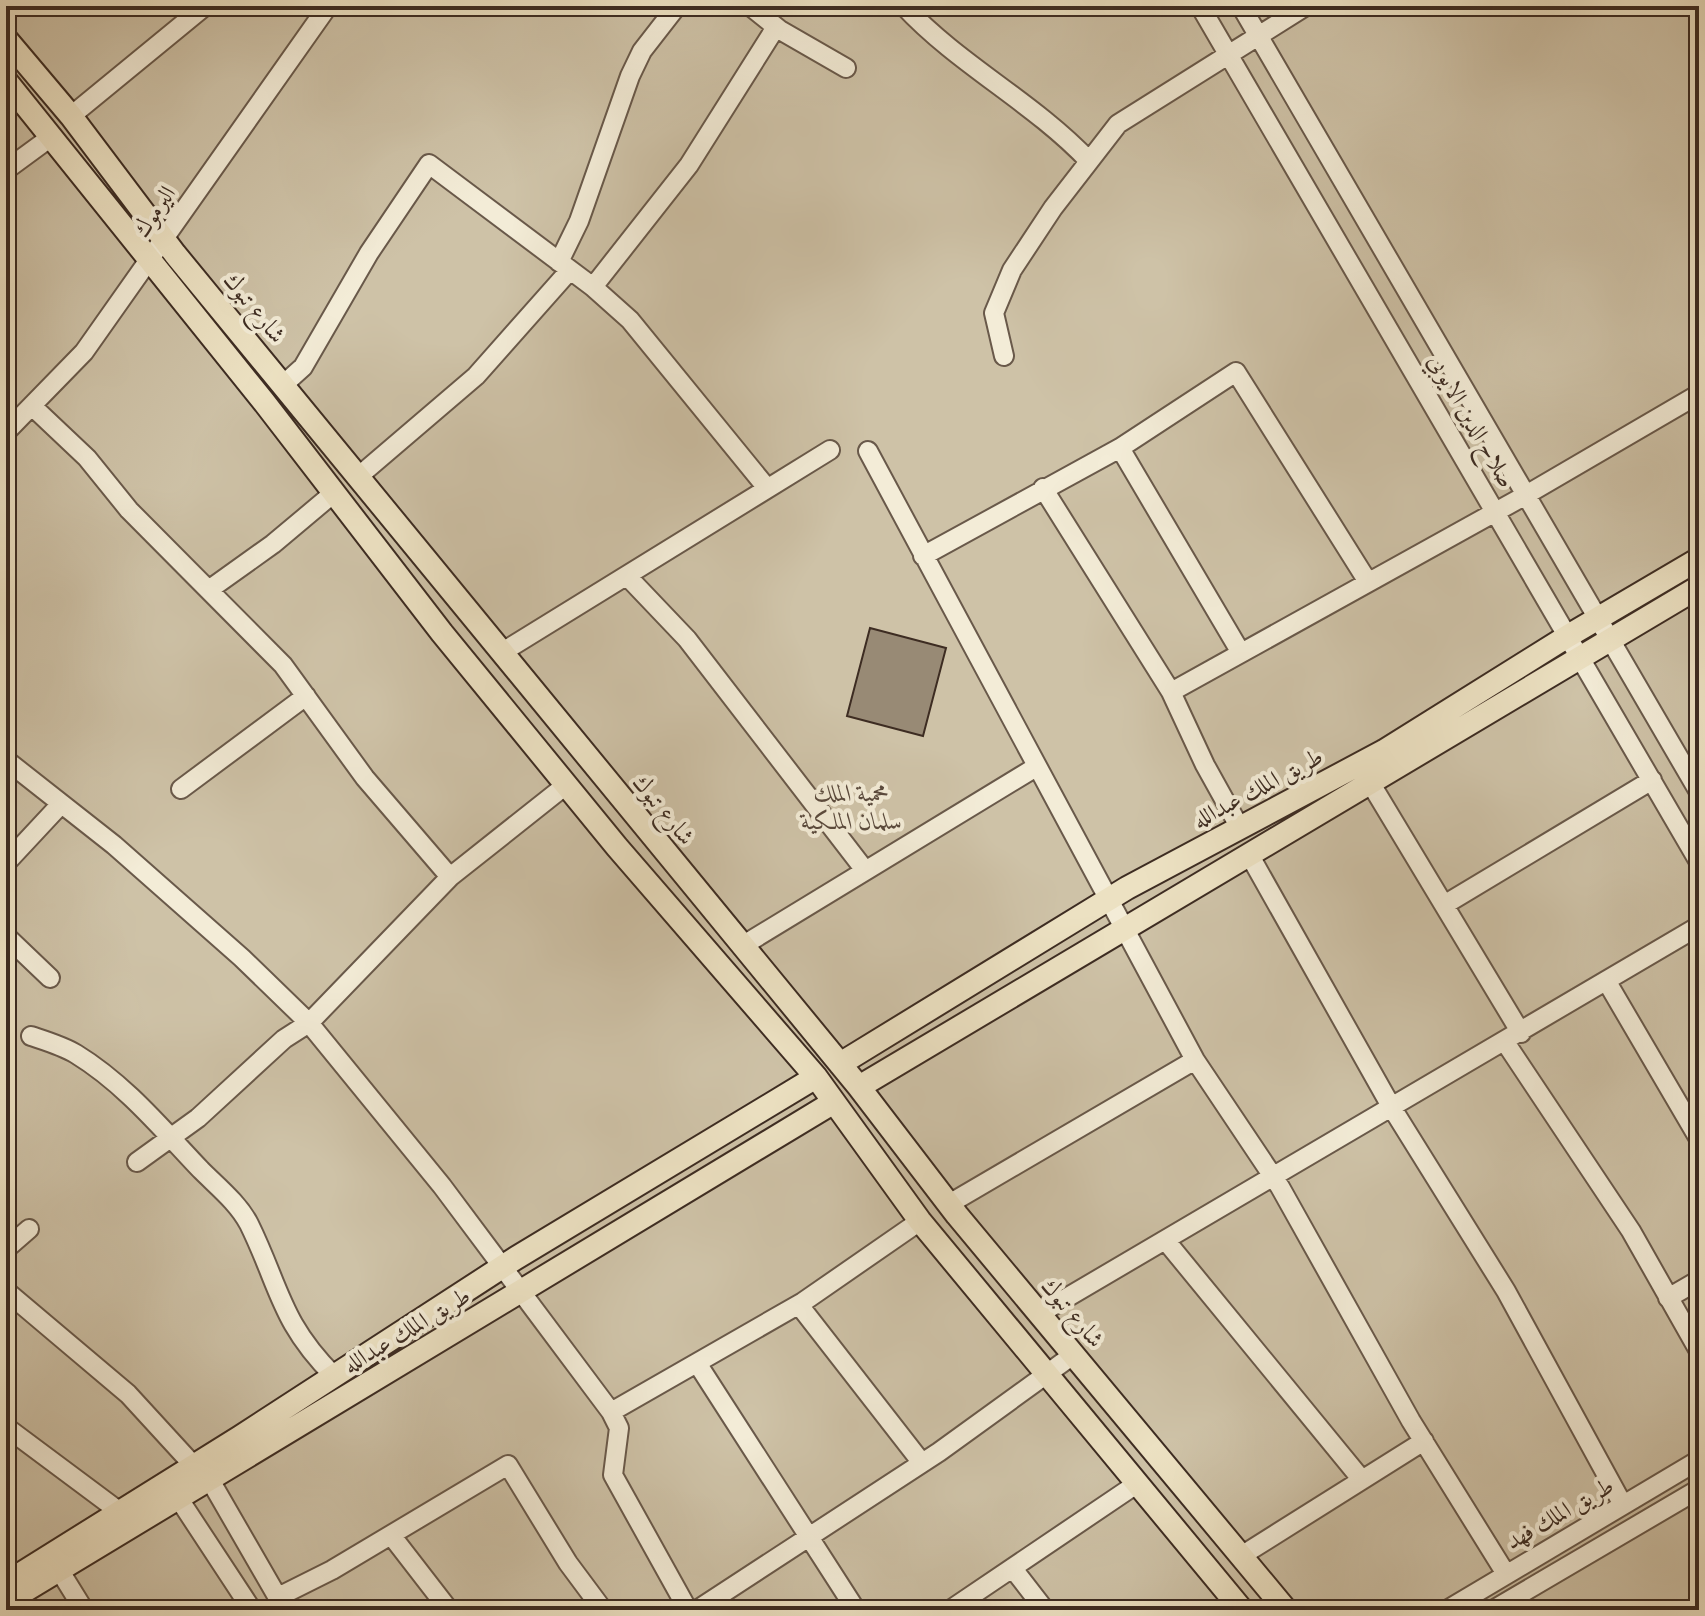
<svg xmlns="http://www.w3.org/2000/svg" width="1705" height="1616" font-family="'IM FELL DW Pica',Amiri,serif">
<rect width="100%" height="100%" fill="#ece1c2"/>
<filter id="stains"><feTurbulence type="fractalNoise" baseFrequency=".0025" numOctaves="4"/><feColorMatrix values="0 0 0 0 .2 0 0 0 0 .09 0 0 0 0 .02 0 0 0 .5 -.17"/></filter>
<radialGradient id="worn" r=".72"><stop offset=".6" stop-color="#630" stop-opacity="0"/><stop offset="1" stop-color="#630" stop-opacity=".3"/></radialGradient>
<!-- green -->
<path fill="#cec2a7" stroke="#867764" stroke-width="2" d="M6 6H1699V1610H6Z"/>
<!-- building -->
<path fill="#988a75" stroke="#3d2c22" stroke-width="2" d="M870 628 946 648 923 736 847 716Z"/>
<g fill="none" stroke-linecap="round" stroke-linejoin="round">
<defs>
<path id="minor" d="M750 6 780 30 846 68
M904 6C959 65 1033 102 1089 161
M1200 6 1699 862
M1241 6 1699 792
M71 116 205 6
M6 170 51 137
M559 262 579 221 630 76 642 51 677 6
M593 287 689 165 776 27
M1004 356 994 313 1012 270 1053 208 1118 124 1306 6
M283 385 303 367 369 253 429 164 593 287 630 320 767 488
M32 406 87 458 129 510 283 665 365 778 450 877
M6 432 84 352 328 6
M1120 448 1241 653
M868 451 1195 1060 1280 1187 1411 1421 1506 1574
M359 476 476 376 570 270
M1043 488 1171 692 1205 765 1240 828
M923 556 1120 448 1236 372 1368 582
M627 576 687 639 864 869
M210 589 273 544 335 492
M501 653 830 450
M1171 692 1526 495 1699 394
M6 760 114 845 242 958 309 1023 442 1186 611 1412 619 1428 613 1475 688 1610
M1371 784 1521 1033
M181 789 306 696
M1250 856 1392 1108 1506 1291 1623 1505
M6 863 61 804
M1444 905 1652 780
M6 936 50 978
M742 946 1036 767
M1607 982 1699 1139
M31 1036C46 1041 63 1046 76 1054 125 1084 162 1129 201 1170 218 1187 238 1203 249 1224 280 1287 280 1322 334 1376
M1505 1042 1631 1231 1699 1351
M137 1162 198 1118 284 1039 309 1023 450 877 566 785
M949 1204 1195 1060
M1166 1241 1362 1480
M6 1249 29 1229
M6 1291 128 1394 194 1466
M1668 1298 1699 1280
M799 1305 922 1463
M1039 1314 1699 926
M697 1363 856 1610
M611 1412 803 1302 920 1221
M6 1427 120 1512
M210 1480 285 1610
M179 1499 252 1610
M391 1535 449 1610
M1241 1556 1424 1441
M58 1568 84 1610
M1014 1570 1045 1610
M278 1597 332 1570 508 1465 568 1563 603 1610
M697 1610 939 1452 1073 1355
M950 1610 1138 1483
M1447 1610 1699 1460
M1493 1610 1699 1489"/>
<path id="major" d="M6 39 71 116 175 254 859 1087 957 1215 1286 1610
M6 81 264 402 442 633 617 847 816 1077 920 1221 1242 1610
M840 1064 1127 888 1384 751 1568 636 1699 559
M859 1087 1699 587
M6 1583 240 1437 516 1258 816 1077
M6 1602 834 1102"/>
</defs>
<!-- minor casing -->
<use href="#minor" stroke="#69594a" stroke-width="22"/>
<!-- major casing -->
<use href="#major" stroke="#3d2c22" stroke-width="26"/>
<!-- minor -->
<use href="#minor" stroke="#f3ecd7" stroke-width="18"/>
<!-- major -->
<use href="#major" stroke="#ece1c2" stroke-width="22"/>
</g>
<g text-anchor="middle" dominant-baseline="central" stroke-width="8" stroke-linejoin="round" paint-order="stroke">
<!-- street labels -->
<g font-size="24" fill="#3d2c22" stroke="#f3ecd7">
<text transform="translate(155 212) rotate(-56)">اليرموك</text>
<text transform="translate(254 308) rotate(51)">شارع تبوك</text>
<text transform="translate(1471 421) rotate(60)">صلاح الدين الايوبي</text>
<text transform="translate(1258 789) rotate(-28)">طريق الملك عبدالله</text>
<text transform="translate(663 810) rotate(51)">شارع تبوك</text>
<text transform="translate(1072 1313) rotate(50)">شارع تبوك</text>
<text transform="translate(407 1331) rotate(-31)">طريق الملك عبدالله</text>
<text transform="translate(1560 1514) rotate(-30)">طريق الملك فهد</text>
</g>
<!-- park labels -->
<g font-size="24" font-style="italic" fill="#5a4a3d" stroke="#f3ecd7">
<text x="852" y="794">محمية الملك<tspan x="852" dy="28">سلمان الملكية</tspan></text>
</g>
</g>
<!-- margin -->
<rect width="1705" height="1616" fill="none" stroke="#ece1c2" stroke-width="32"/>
<rect x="8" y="8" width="1689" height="1600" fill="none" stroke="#3d2c22" stroke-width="4"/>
<rect x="16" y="16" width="1673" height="1584" fill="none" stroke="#3d2c22" stroke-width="2"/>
<rect width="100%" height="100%" filter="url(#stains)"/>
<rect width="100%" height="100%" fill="url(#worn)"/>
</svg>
